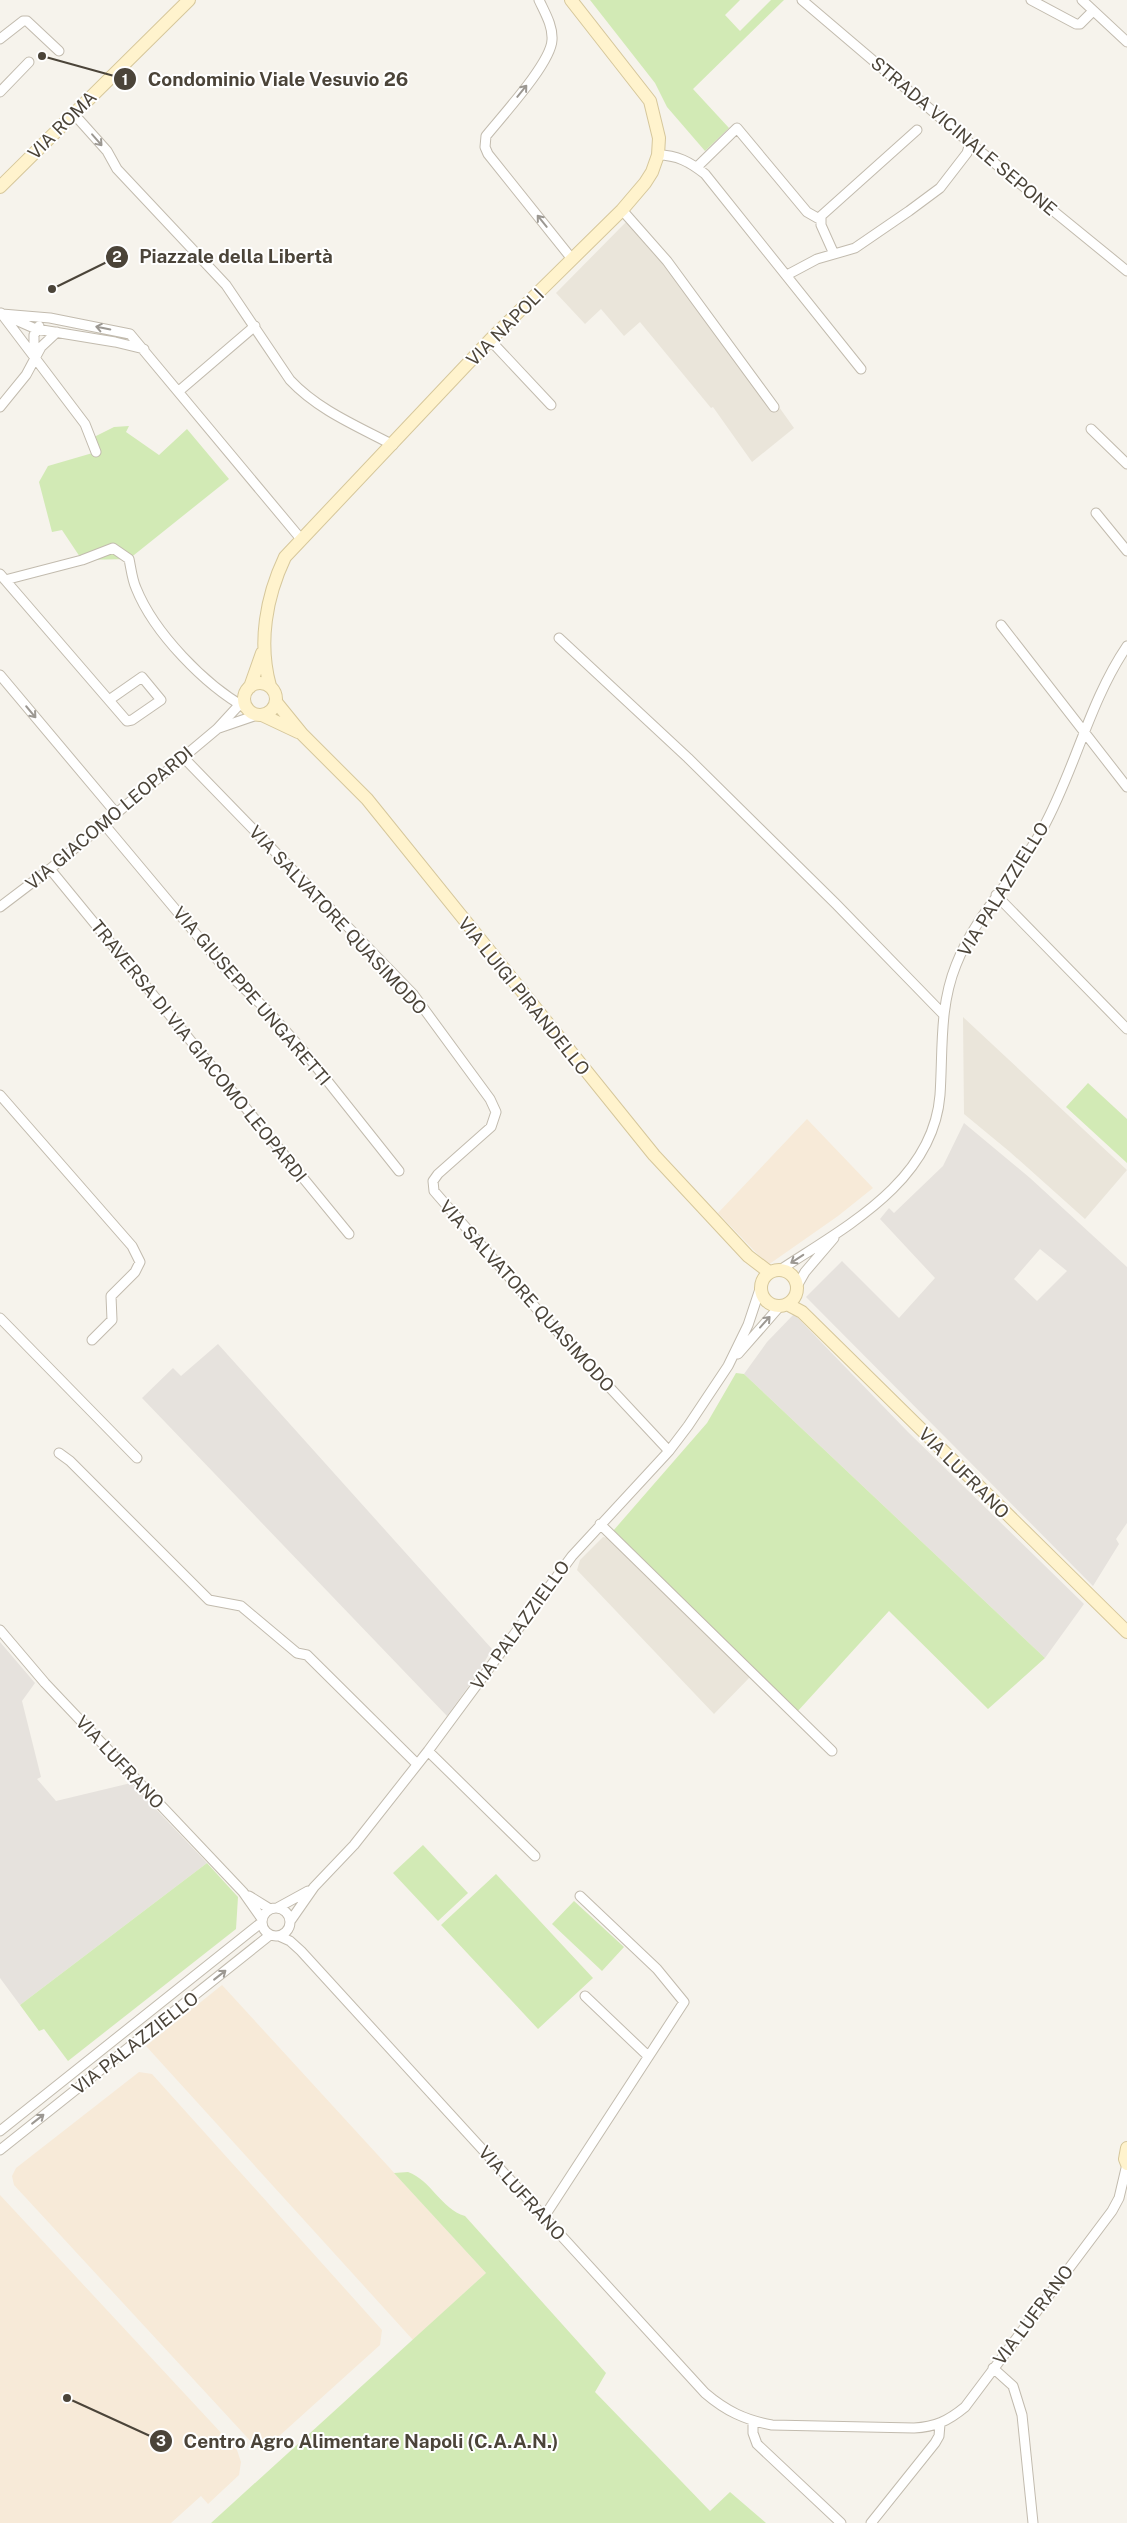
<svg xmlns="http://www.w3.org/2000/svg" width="1127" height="2523" font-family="'Public Sans',sans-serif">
<rect width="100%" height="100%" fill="#f6f3ec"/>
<!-- residential -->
<path fill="#eae5da" d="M627 221 666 264 772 411 779 407 794 428 752 462 713 407 711 408 640 322 624 336 601 309 585 324 556 293Z
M963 1017 1127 1170 1085 1219 1010 1152 964 1114Z
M603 1537 613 1539 750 1677 714 1714 577 1570 580 1560Z"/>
<!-- commercial -->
<path fill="#f7ead8" d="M807 1119 873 1188 838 1216 768 1265 718 1213Z
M222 1985 486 2273 413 2340 146 2046Z
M139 2072 152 2074 382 2330 380 2345 267 2447 257 2448 14 2185 12 2176 16 2168Z
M0 2195 237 2450 241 2462 239 2475 208 2504 201 2496 171 2523H0Z"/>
<!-- industrial -->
<path fill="#e6e2dd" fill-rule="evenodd" d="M964 1123 1030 1178 1127 1267V1523L1116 1539 1119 1544 1093 1586 806 1297 842 1261 899 1318 935 1278 880 1219 889 1208 894 1213 943 1166ZM1040 1249 1067 1271 1037 1301 1014 1279Z
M794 1314 908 1432 1084 1604 1045 1658 744 1374 767 1342Z
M218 1344 492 1649 478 1673 447 1716 142 1398 173 1368 181 1376Z
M0 1642 35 1683 22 1701 41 1777 37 1779 56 1801 131 1783 207 1863 20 2005 0 1978Z"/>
<!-- green -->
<path fill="#d2eab5" d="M590 0H740L725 15 740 31 771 0H784L693 89 729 128 705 151 667 107 655 83Z
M129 426 126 432 159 455 187 429 229 479 129 559 82 560 62 530 52 532 39 482 48 466 96 452 92 438 114 427Z
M1088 1083 1127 1119V1163L1066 1107Z
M736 1373 744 1374 1045 1658 988 1709 889 1611 797 1712 613 1531 707 1423Z
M423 1845 468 1893 438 1921 393 1873Z
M207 1863 238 1897 236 1929 68 2061 44 2029 39 2031 20 2005Z
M496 1874 593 1978 538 2029 441 1925Z
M574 1901 624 1947 602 1971 552 1924Z
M408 2172C431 2180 441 2209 465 2216L606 2373 595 2392 710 2511 730 2492 766 2523H211L486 2273 394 2173Z"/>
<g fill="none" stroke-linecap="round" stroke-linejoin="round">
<defs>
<path id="street" d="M539 0C545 13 553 26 552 40 551 63 502 116 486 136L485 147 488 154 572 259
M802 0 970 143 1127 271
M1031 0 1076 24H1080L1093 11
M1082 0 1127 42
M0 39 23 21H27L59 51
M0 92 29 62
M73 113 107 151 117 169 226 285 290 380C318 410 357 426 393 445
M658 155C677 155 690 162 705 174L861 369
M697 167 737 128 807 212 821 220
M622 210 667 261 774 407
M834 254 821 225V216L917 130
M787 275 817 259 855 248 909 211 940 188 967 153 970 143
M1 313 85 424 96 452
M2 314 50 318 130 334 301 539
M11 318 36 329 115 342 144 349
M490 340 551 405
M34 356V335L39 326
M179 391 255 326
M0 407 26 375 41 347 57 332
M1091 429 1127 464
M1096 513 1127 551
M0 574 126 720 127 721 132 720 161 700 142 677 109 700
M5 580 82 560 113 548 129 559C131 568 132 579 136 588 154 633 205 685 246 708
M1001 625 1127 787
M559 638 688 758 836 904 943 1014
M0 675 116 813
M219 728 257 715
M183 757 413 994 490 1099 496 1112 491 1127 438 1174 433 1181 434 1191 543 1316 669 1451
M103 823 232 977 268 1011 306 1054 399 1171
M50 869 349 1234
M996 895 1127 1029
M0 907 50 869 217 729 240 704 244 696
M0 1095 132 1246 140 1262 135 1272 111 1296 112 1320 92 1340
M780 1270C845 1227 933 1182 940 1095 943 1051 939 1007 956 965 976 913 1018 876 1043 828 1075 770 1089 702 1127 646
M797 1286 805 1272 834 1238
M0 1318 137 1458
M738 1354 780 1306
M59 1453 70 1461 209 1600 241 1606 297 1653 307 1655 417 1764
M600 1524 832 1751
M0 1630 45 1683 243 1892 262 1919
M428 1751 535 1856
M249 1896 270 1909
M262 1922a14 14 0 1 1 28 0a14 14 0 1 1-28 0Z
M277 1908 308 1891
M291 1920 314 1887 354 1845 428 1751 572 1556 669 1451 688 1426 728 1366 748 1325 760 1289
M279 1936 290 1941 301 1951 705 2393C726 2411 745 2420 772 2425L914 2428C935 2427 948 2421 965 2407L1112 2211 1119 2198 1127 2164
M585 1996 648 2056
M0 2131 262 1922
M0 2150 270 1935
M544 2217 684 2002 657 1969 580 1896
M993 2368 1013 2386 1022 2415 1033 2523
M753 2421V2433L757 2444 841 2523
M871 2523 935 2443 939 2436 940 2424"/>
<path id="secondary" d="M0 187 189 0
M244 699a16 16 0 1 1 32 0a16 16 0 1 1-32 0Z
M270 686C258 643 266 597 285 557L490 340 622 210 645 183 652 172 658 155 659 138 650 101 571 0
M250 687 262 653
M276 702 302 734 367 799 654 1155 748 1256 769 1272
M262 715 298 732
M761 1288a18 18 0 1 1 36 0a18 18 0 1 1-36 0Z
M787 1304 802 1312 1127 1632
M1127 2148 1125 2159 1127 2164"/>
</defs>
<!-- street casing -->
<use href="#street" stroke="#c2bbae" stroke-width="11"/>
<!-- secondary casing -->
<use href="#secondary" stroke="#d6c79b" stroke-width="14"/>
<!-- street -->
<use href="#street" stroke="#fff" stroke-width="9"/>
<!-- secondary -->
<use href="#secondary" stroke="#fff3cd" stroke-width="12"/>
</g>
<!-- one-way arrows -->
<defs><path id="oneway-shaft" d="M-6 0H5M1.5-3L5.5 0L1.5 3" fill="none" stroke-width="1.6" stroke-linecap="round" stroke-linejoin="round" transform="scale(1.25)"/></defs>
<g stroke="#9c9892">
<use href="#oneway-shaft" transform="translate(522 91) rotate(-51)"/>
<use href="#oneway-shaft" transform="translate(97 140) rotate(49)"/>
<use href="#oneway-shaft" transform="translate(542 221) rotate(-129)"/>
<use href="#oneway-shaft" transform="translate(103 328) rotate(-169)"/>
<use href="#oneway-shaft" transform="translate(31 712) rotate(50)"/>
<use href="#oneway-shaft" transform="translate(797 1259) rotate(147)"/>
<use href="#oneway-shaft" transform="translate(765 1322) rotate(-48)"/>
<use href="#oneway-shaft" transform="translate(220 1975) rotate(-38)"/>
<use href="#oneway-shaft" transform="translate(38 2119) rotate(-38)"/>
</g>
<g text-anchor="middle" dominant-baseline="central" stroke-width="4" stroke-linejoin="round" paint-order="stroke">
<!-- street labels -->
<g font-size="18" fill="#4b4439" stroke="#fff">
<text transform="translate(62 125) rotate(-45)">VIA ROMA</text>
<text transform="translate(964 136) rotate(40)">STRADA VICINALE SEPONE</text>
<text transform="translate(505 327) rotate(-45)">VIA NAPOLI</text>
<text transform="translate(109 818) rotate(-40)">VIA GIACOMO LEOPARDI</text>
<text transform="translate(1003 889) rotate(-58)">VIA PALAZZIELLO</text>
<text transform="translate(338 920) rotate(47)">VIA SALVATORE QUASIMODO</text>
<text transform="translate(252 996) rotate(49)">VIA GIUSEPPE UNGARETTI</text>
<text transform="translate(524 996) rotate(51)">VIA LUIGI PIRANDELLO</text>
<text transform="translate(199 1051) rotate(51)">TRAVERSA DI VIA GIACOMO LEOPARDI</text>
<text transform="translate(527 1296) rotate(48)">VIA SALVATORE QUASIMODO</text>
<text transform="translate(964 1473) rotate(45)">VIA LUFRANO</text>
<text transform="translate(520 1625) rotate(-54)">VIA PALAZZIELLO</text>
<text transform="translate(120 1762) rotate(47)">VIA LUFRANO</text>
<text transform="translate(135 2043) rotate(-38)">VIA PALAZZIELLO</text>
<text transform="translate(522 2193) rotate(48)">VIA LUFRANO</text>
<text transform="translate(1033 2315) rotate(-53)">VIA LUFRANO</text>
</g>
</g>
<!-- callouts -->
<path fill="none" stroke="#4b4439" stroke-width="2" d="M42 56L125 79M52 289L117 257M67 2398L161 2441"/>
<g fill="#4b4439" stroke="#fff" stroke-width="2">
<circle cx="42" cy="56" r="5"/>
<circle cx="52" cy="289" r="5"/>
<circle cx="67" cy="2398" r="5"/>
<circle cx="125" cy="79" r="12"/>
<circle cx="117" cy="257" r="12"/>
<circle cx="161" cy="2441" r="12"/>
</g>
<g font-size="15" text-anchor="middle" font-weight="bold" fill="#fff">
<text x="125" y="85">1</text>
<text x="117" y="262">2</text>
<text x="161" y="2446">3</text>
</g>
<g font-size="19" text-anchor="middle" font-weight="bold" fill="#4b4439" stroke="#fff" stroke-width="4" stroke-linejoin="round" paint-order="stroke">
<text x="278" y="86">Condominio Viale Vesuvio 26</text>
<text x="236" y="263">Piazzale della Libertà</text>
<text x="371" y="2448">Centro Agro Alimentare Napoli (C.A.A.N.)</text>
</g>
</svg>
